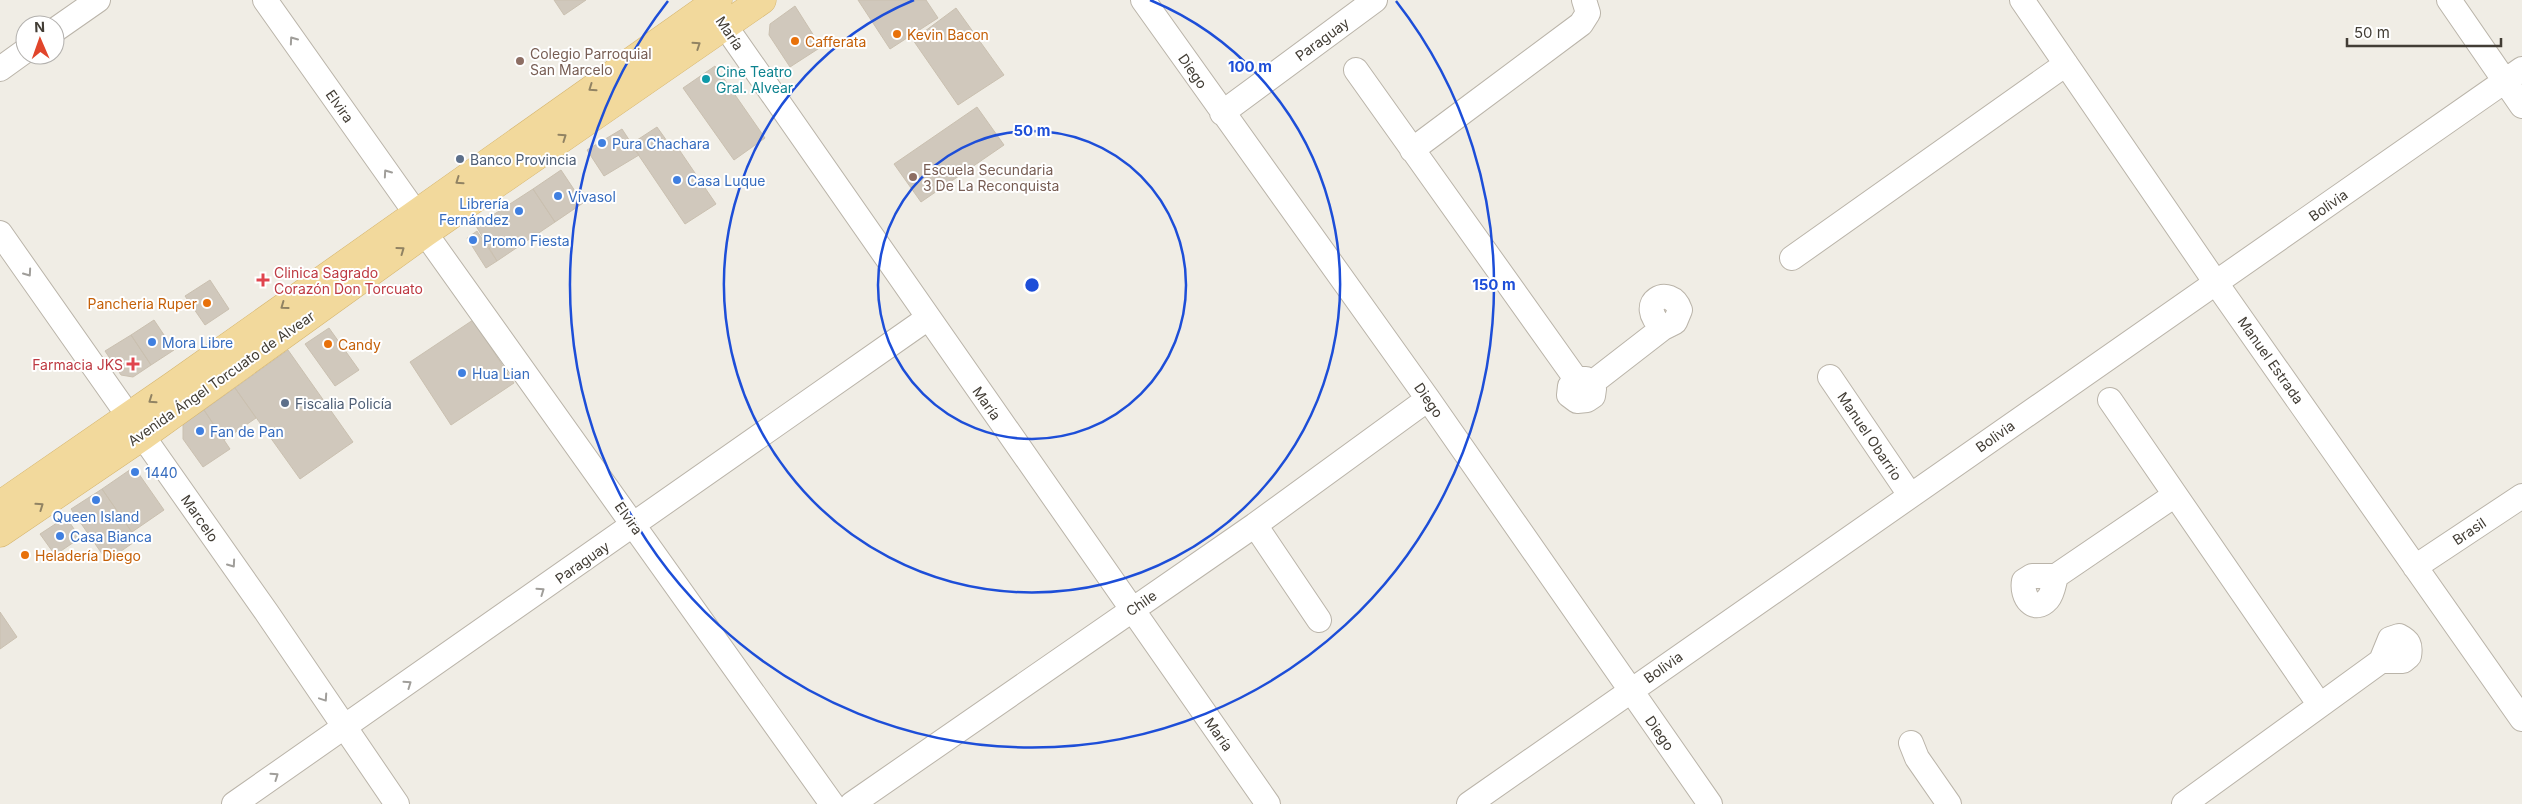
<svg xmlns="http://www.w3.org/2000/svg" width="2522" height="804" font-family="Inter,sans-serif">
<rect width="100%" height="100%" fill="#f0ede5"/>
<!-- building -->
<path fill="#d0c8bc" stroke="#cac0b0" d="M554 0H586L564 15Z
M858 0H926L938 18 890 49Z
M795 6 821 47 790 67 769 35 770 24Z
M956 8 1004 75 958 105 913 40Z
M715 66 765 138 734 160 683 88Z
M977 107 1004 145 921 202 894 164Z
M657 127 674 151 678 148 716 204 685 224 631 144Z
M622 129 639 155 604 176 587 150Z
M561 170 583 203 555 222 533 189Z
M533 189 555 222 497 261 476 226Z
M477 231 497 261 486 268 467 238Z
M210 280 229 309 205 325 185 296Z
M154 320 174 350 151 365 131 335Z
M473 320 514 383 451 425 410 362Z
M329 328 359 370 335 386 305 344Z
M131 335 151 365 133 377 121 375 105 351Z
M288 350 353 442 300 479 235 388Z
M235 388 256 418 224 440 204 410Z
M204 410 230 449 203 467 183 439V424Z
M134 467 164 510 132 532 102 489Z
M102 489 137 540 107 561 71 509Z
M66 517 80 538 55 555 40 534Z
M0 612 17 637 0 649Z"/>
<g fill="none" stroke-linecap="round" stroke-linejoin="round">
<defs>
<path id="minor" d="M265 0 415 212
M1143 0 1428 399 1710 804
M2022 0 2216 283 2522 719
M2449 0 2522 106
M714 10 1268 804
M55 30 98 0
M0 69 25 51
M1356 70 1576 379H1586L1592 383 1663 328 1675 322 1680 310C1671 283 1633 302 1663 328
M1222 113 1375 0
M1412 150 1581 24 1588 13 1584 0
M0 233 267 613 397 804
M425 233 832 804
M1792 258 2066 64
M1830 377 1910 495
M1576 379 1570 386 1569 395 1577 401 1587 400 1593 396 1594 389 1592 383
M2110 400 2319 704
M1255 525 1319 620
M2415 567 2522 496
M2056 576C2054 583 2053 593 2048 599 2034 615 2021 597 2024 581L2032 576H2056L2175 495
M1911 743 1917 758 1949 804
M234 804 928 318
M852 804 1255 525 1428 399
M1469 804 2522 69
M2184 804 2381 661H2403L2409 656C2411 645 2409 641 2399 636L2390 639 2381 661"/>
<path id="major" d="M0 505 174 385 718 0
M0 533 143 436 425 233 762 0"/>
</defs>
<!-- minor casing -->
<use href="#minor" stroke="#bab4a9" stroke-width="26"/>
<!-- major casing -->
<use href="#major" stroke="#d5b56e" stroke-width="29"/>
<!-- minor -->
<use href="#minor" stroke="#fff" stroke-width="24"/>
<!-- major -->
<use href="#major" stroke="#f2d99c" stroke-width="28"/>
</g>
<!-- one-way arrows -->
<defs><path id="oneway-chevron" d="M-2-3.5L2.5 0L-2 3.5" fill="none" stroke-width="1.6" stroke-linecap="round" stroke-linejoin="round" transform="scale(1.25)"/></defs>
<g stroke="#a09e9a">
<use href="#oneway-chevron" transform="translate(293 40) rotate(-125)"/>
<use href="#oneway-chevron" transform="translate(387 173) rotate(-125)"/>
<use href="#oneway-chevron" transform="translate(28 273) rotate(55)"/>
<use href="#oneway-chevron" transform="translate(232 564) rotate(55)"/>
<use href="#oneway-chevron" transform="translate(541 591) rotate(-35)"/>
<use href="#oneway-chevron" transform="translate(408 684) rotate(-35)"/>
<use href="#oneway-chevron" transform="translate(324 698) rotate(56)"/>
<use href="#oneway-chevron" transform="translate(275 776) rotate(-35)"/>
</g>
<g stroke="#918363">
<use href="#oneway-chevron" transform="translate(697 45) rotate(-34)"/>
<use href="#oneway-chevron" transform="translate(592 88) rotate(145)"/>
<use href="#oneway-chevron" transform="translate(563 137) rotate(-35)"/>
<use href="#oneway-chevron" transform="translate(459 181) rotate(145)"/>
<use href="#oneway-chevron" transform="translate(401 250) rotate(-36)"/>
<use href="#oneway-chevron" transform="translate(284 306) rotate(144)"/>
<use href="#oneway-chevron" transform="translate(152 400) rotate(145)"/>
<use href="#oneway-chevron" transform="translate(40 506) rotate(-35)"/>
</g>
<!-- distance rings -->
<g fill="none" stroke="#1d4ed8" stroke-width="2.5">
<circle cx="1032" cy="285" r="154"/>
<path d="M1150 0A308 308 0 1 1 914 0"/>
<path d="M1396 1A462 462 0 1 1 668 1"/>
</g>
<!-- markers -->
<g fill="#e8710a" stroke="#fff" stroke-width="2">
<circle cx="897" cy="34" r="5"/>
<circle cx="795" cy="41" r="5"/>
<circle cx="207" cy="303" r="5"/>
<circle cx="328" cy="344" r="5"/>
<circle cx="25" cy="555" r="5"/>
</g>
<g fill="#8d6e63" stroke="#fff" stroke-width="2">
<circle cx="520" cy="61" r="5"/>
<circle cx="913" cy="177" r="5"/>
</g>
<circle fill="#0f9aa8" stroke="#fff" stroke-width="2" cx="706" cy="79" r="5"/>
<g fill="#3f7fe0" stroke="#fff" stroke-width="2">
<circle cx="602" cy="143" r="5"/>
<circle cx="677" cy="180" r="5"/>
<circle cx="558" cy="196" r="5"/>
<circle cx="519" cy="211" r="5"/>
<circle cx="473" cy="240" r="5"/>
<circle cx="152" cy="342" r="5"/>
<circle cx="462" cy="373" r="5"/>
<circle cx="200" cy="431" r="5"/>
<circle cx="135" cy="472" r="5"/>
<circle cx="96" cy="500" r="5"/>
<circle cx="60" cy="536" r="5"/>
</g>
<g fill="#5c6f8a" stroke="#fff" stroke-width="2">
<circle cx="460" cy="159" r="5"/>
<circle cx="285" cy="403" r="5"/>
</g>
<g fill="#e0444e" stroke="#fff" stroke-width="2">
<path d="M260.5 272.5h5v5h5v5h-5v5h-5v-5h-5v-5h5z"/>
<path d="M130.5 356.5h5v5h5v5h-5v5h-5v-5h-5v-5h5z"/>
</g>
<g text-anchor="middle" dominant-baseline="central" stroke-width="4" stroke-linejoin="round" paint-order="stroke">
<!-- street labels -->
<g font-size="14" fill="#423d35" stroke="#fff">
<text transform="translate(730 33) rotate(56)">María</text>
<text transform="translate(1322 39) rotate(-36)">Paraguay</text>
<text transform="translate(1193 71) rotate(55)">Diego</text>
<text transform="translate(340 106) rotate(55)">Elvira</text>
<text transform="translate(2328 205) rotate(-35)">Bolivia</text>
<text transform="translate(2271 360) rotate(55)">Manuel Estrada</text>
<text transform="translate(221 378) rotate(-35)">Avenida Ángel Torcuato de Alvear</text>
<text transform="translate(1429 400) rotate(55)">Diego</text>
<text transform="translate(987 403) rotate(55)">María</text>
<text transform="translate(1870 436) rotate(56)">Manuel Obarrio</text>
<text transform="translate(1995 436) rotate(-35)">Bolivia</text>
<text transform="translate(200 518) rotate(55)">Marcelo</text>
<text transform="translate(629 518) rotate(55)">Elvira</text>
<text transform="translate(2469 531) rotate(-34)">Brasil</text>
<text transform="translate(582 562) rotate(-35)">Paraguay</text>
<text transform="translate(1141 603) rotate(-35)">Chile</text>
<text transform="translate(1663 667) rotate(-35)">Bolivia</text>
<text transform="translate(1660 733) rotate(55)">Diego</text>
<text transform="translate(1219 734) rotate(55)">María</text>
</g>
<!-- food labels -->
<g font-size="14" fill="#c56008" stroke="#fff" text-anchor="start">
<text x="907" y="34">Kevin Bacon</text>
<text x="805" y="41">Cafferata</text>
<text x="197" y="303" text-anchor="end">Pancheria Ruper</text>
<text x="338" y="344">Candy</text>
<text x="35" y="555">Heladería Diego</text>
</g>
<!-- education labels -->
<g font-size="14" fill="#785e54" stroke="#fff" text-anchor="start">
<text x="530" y="53">Colegio Parroquial<tspan x="530" dy="16">San Marcelo</tspan></text>
<text x="923" y="169">Escuela Secundaria<tspan x="923" dy="16">3 De La Reconquista</tspan></text>
</g>
<!-- culture labels -->
<g font-size="14" fill="#0d838f" stroke="#fff" text-anchor="start">
<text x="716" y="71">Cine Teatro<tspan x="716" dy="16">Gral. Alvear</tspan></text>
</g>
<!-- shop labels -->
<g font-size="14" fill="#366cbe" stroke="#fff" text-anchor="start">
<text x="612" y="143">Pura Chachara</text>
<text x="687" y="180">Casa Luque</text>
<text x="568" y="196">Vivasol</text>
<text x="509" y="203" text-anchor="end">Librería<tspan x="509" dy="16">Fernández</tspan></text>
<text x="483" y="240">Promo Fiesta</text>
<text x="162" y="342">Mora Libre</text>
<text x="472" y="373">Hua Lian</text>
<text x="210" y="431">Fan de Pan</text>
<text x="145" y="472">1440</text>
<text x="96" y="516" text-anchor="middle">Queen Island</text>
<text x="70" y="536">Casa Bianca</text>
</g>
<!-- service labels -->
<g font-size="14" fill="#4e5e75" stroke="#fff" text-anchor="start">
<text x="470" y="159">Banco Provincia</text>
<text x="295" y="403">Fiscalia Policía</text>
</g>
<!-- health labels -->
<g font-size="14" fill="#be3a42" stroke="#fff" text-anchor="start">
<text x="274" y="272">Clinica Sagrado<tspan x="274" dy="16">Corazón Don Torcuato</tspan></text>
<text x="123" y="364" text-anchor="end">Farmacia JKS</text>
</g>
</g>
<circle cx="1032" cy="285" r="8" fill="#1d4ed8" stroke="#fff" stroke-width="2.5"/>
<g font-size="15" text-anchor="middle" font-weight="bold" fill="#1d4ed8" stroke="#fff" stroke-width="4" stroke-linejoin="round" paint-order="stroke">
<text x="1250" y="72">100 m</text>
<text x="1032" y="136">50 m</text>
<text x="1494" y="290">150 m</text>
</g>
<!-- north arrow -->
<g transform="translate(40 40) rotate(358)"><circle r="24" fill="#ffffff" stroke="#b3b1ae"/>
<path d="M0-4L9 19L0 12L-9 19Z" fill="#e1452b"/>
<text y="-8" font-size="14" font-weight="bold" text-anchor="middle" fill="#423d35">N</text>
</g>
<!-- scale -->
<path d="M2347 38v8h154v-8" fill="none" stroke="#423d35" stroke-width="2.5"/>
<text x="2354" y="38" font-size="15" fill="#423d35" stroke="#ffffff" stroke-width="4" paint-order="stroke">50 m</text>
</svg>
